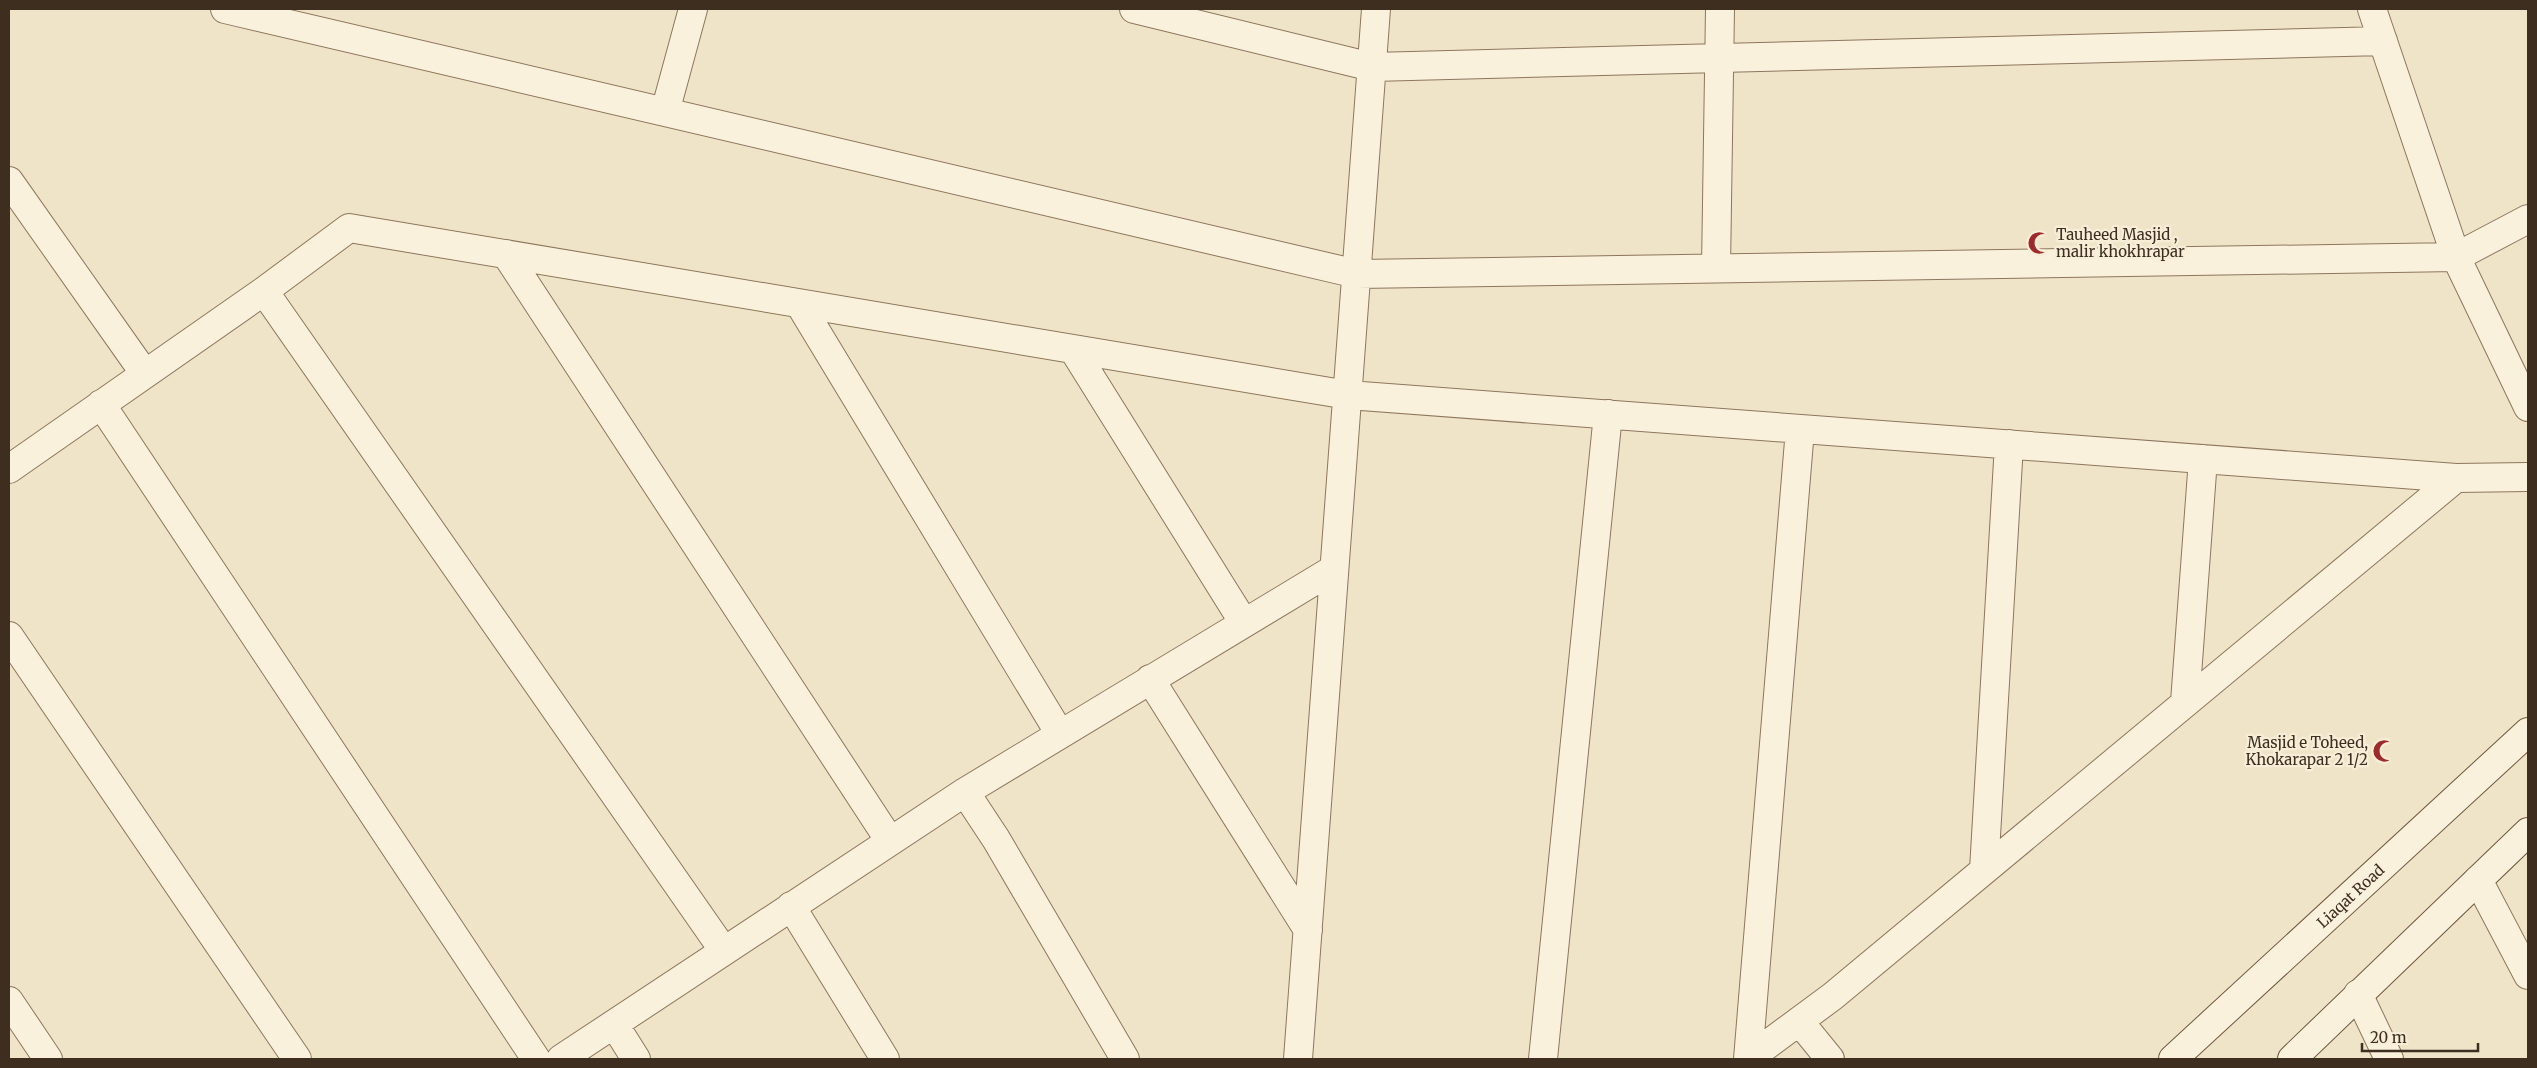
<svg xmlns="http://www.w3.org/2000/svg" width="2537" height="1068" font-family="Merriweather,serif">
<rect width="100%" height="100%" fill="#f0e4c8"/>
<g fill="none" stroke-linecap="round" stroke-linejoin="round">
<defs>
<path id="street" d="M225 9 1357 274 2456 257 2528 219
M1134 9 1372 67 2383 41
M2372 9 2456 257 2528 407
M665 112 693 9
M9 181 145 374
M506 254 890 841
M1716 268 1720 9
M264 291 724 951
M799 303 1060 734
M1073 349 1244 623
M101 404 536 1059
M9 469 264 291 349 228 1348 395 2456 478
M9 636 297 1059
M1150 679 1308 930
M2185 702 2203 459
M965 792 996 839 1125 1059
M1984 870 2009 444
M2478 880 2528 975
M791 906 885 1059
M2358 994 2389 1059
M9 1001 48 1059
M1799 1021 1830 1059
M614 1024 636 1059
M561 1059 965 792 1334 569
M1298 1059 1376 9
M1543 1059 1608 414
M1748 1059 1833 996 2456 478 2528 477
M1748 1059 1800 429"/>
<g id="secondary">
<path id="s1" d="M2173 1059 2528 732"/>
<path d="M2292 1059 2528 832"/>
</g>
</defs>
<!-- street casing -->
<use href="#street" stroke="#8d765c" stroke-width="30"/>
<!-- secondary casing -->
<use href="#secondary" stroke="#6f573f" stroke-width="30"/>
<!-- street -->
<use href="#street" stroke="#faf1dc" stroke-width="28"/>
<!-- secondary -->
<use href="#secondary" stroke="#faf1dc" stroke-width="28"/>
</g>
<!-- icons -->
<defs>
<symbol id="mosque-bare" viewBox="-9 -9 18 18"><path d="M3.5-4.9A6 6 0 1 0 3.5 4.9A5 5 0 1 1 3.5-4.9Z" fill="#9e2a2b" stroke="#f7eed8" stroke-width="2.5" paint-order="stroke"/></symbol>
</defs>
<g fill-rule="evenodd">
<use href="#mosque-bare" x="2023" y="227" width="32" height="32"/>
<use href="#mosque-bare" x="2368" y="735" width="32" height="32"/>
</g>
<g text-anchor="middle" dominant-baseline="central" stroke-width="4.5" stroke-linejoin="round" paint-order="stroke">
<!-- poi labels -->
<g font-size="15" fill="#3d2e20" stroke="#f7eed8" text-anchor="start">
<text x="2056" y="234">Tauheed Masjid ,<tspan x="2056" dy="17">malir khokhrapar</tspan></text>
<text x="2368" y="742" text-anchor="end">Masjid e Toheed,<tspan x="2368" dy="17">Khokarapar 2 1/2</tspan></text>
</g>
<!-- street labels -->
<g font-size="15" fill="#3d2e20" stroke="#f7eed8">
<text stroke="none"><textPath href="#s1" startOffset="241">Liaqat Road</textPath></text>
</g>
</g>
<!-- border -->
<rect width="2537" height="1068" fill="none" stroke="#3d2e20" stroke-width="20"/>
<!-- scale -->
<path d="M2362 1043v8h116v-8" fill="none" stroke="#3d2e20" stroke-width="2.5"/>
<text x="2370" y="1043" font-size="15" fill="#3d2e20" stroke="#f7eed8" stroke-width="4" paint-order="stroke">20 m</text>
</svg>
